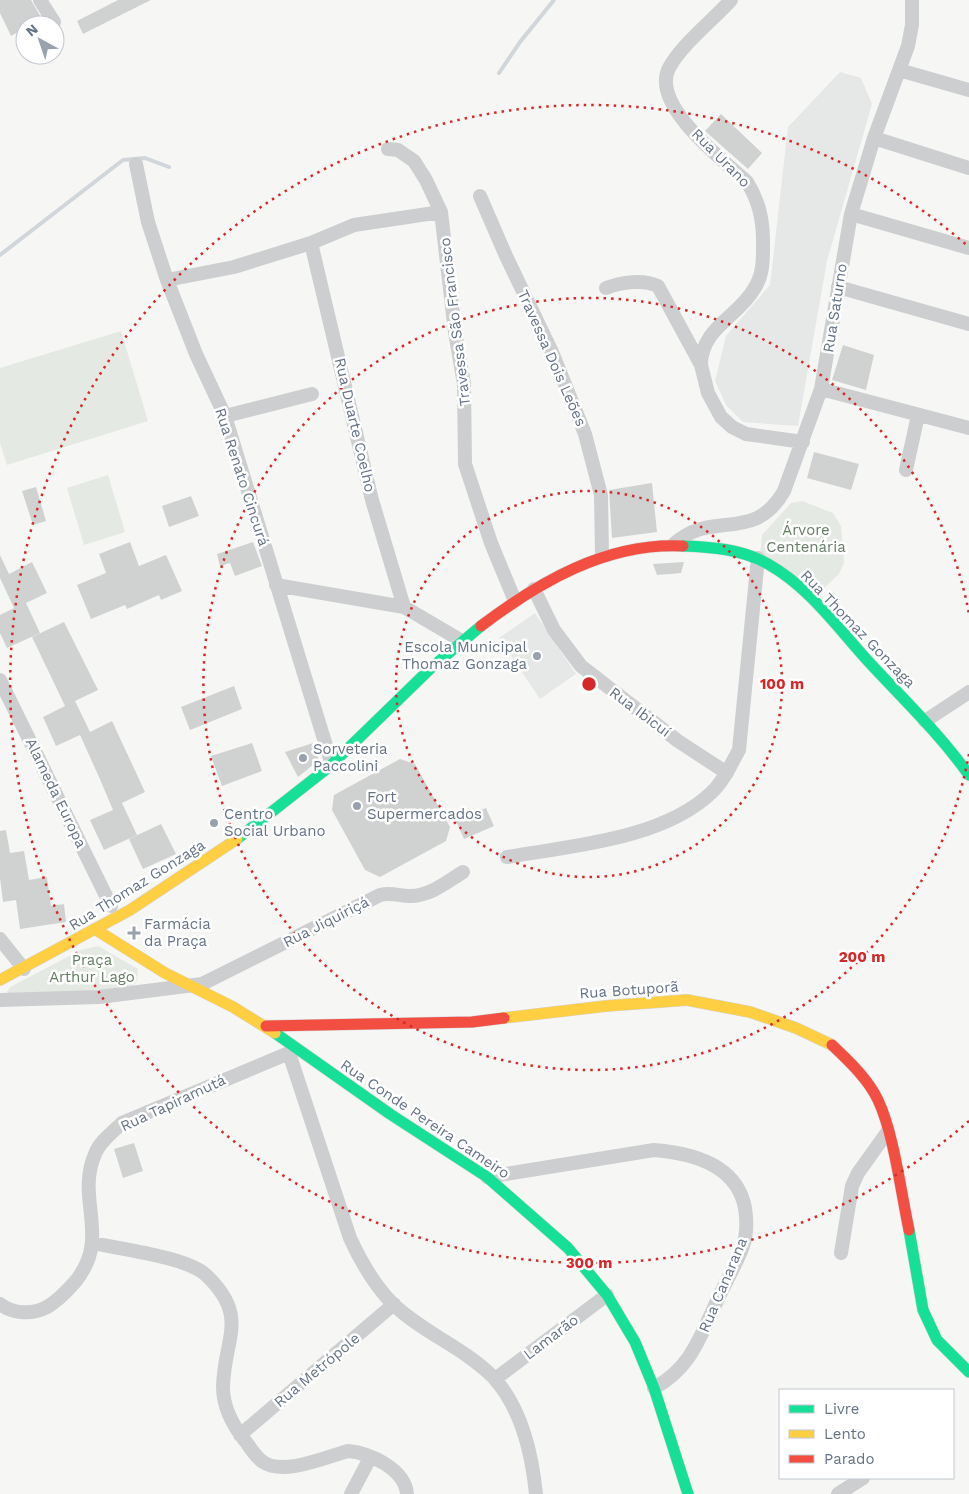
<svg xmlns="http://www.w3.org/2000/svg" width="969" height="1494" font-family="'Work Sans',sans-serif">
<rect width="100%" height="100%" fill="#f6f6f5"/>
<!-- built -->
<path fill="#e6e7e7" d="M840 72 861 78 872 104 827 261 798 426 743 422 726 405 715 381 726 336 770 285 788 127Z
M535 613 576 674 540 699 499 638Z"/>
<!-- green -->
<path fill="#e5e9e3" d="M121 331 148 421 7 465 0 443V368Z
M108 475 125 532 84 545 67 488Z
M802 501 833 513 841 526 844 563 839 574 819 593 760 555 762 535 791 503Z
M98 946 138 969 137 981 132 986 121 989 11 995 7 992 10 987 81 950Z"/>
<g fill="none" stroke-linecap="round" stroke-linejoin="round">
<!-- stream -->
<path stroke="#d0d6da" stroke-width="4" d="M499 73 520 42 554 0
M0 255 123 160 145 158 169 167"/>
</g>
<!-- building -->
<path fill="#d0d2d2" d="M0 0H31L42 19 31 25H25V28L11 36 0 13Z
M118 0H151L83 34 77 21Z
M721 114 762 153 748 169 705 131Z
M843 345 874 355 866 390 832 380Z
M814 452 859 464 851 490 807 478Z
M652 483 657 532 612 538 609 490Z
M36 487 46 521 33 525 22 491Z
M191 496 199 516 169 527 162 506Z
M130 542 139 566 166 555 182 591 161 600 159 595 127 609 125 605 91 619 77 585 106 573 99 554Z
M253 542 262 566 235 576 230 563 220 566 217 554Z
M0 555 9 574 32 562 47 593 26 603 40 633 7 648 0 633V615L14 608 0 578Z
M684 562 681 573 670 574 657 575 653 564Z
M64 622 98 690 75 701 90 732 112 721 145 792 122 803 137 835 104 850 90 820 113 810 99 777 80 735 56 746 43 717 65 706 32 637Z
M234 686 242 709 190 730 181 707Z
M252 743 262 771 222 786 211 756Z
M313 743 319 760 298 777 285 752Z
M400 759 415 764 450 827 446 841 380 877 365 870 332 810 334 795Z
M486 808 494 826 464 839 456 821Z
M161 824 176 854 143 869 129 839Z
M6 830 10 853 24 851 29 880 47 877 51 906 64 904 66 922 20 929 16 900 3 902 0 878V831Z
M134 1143 143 1171 123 1178 114 1149Z"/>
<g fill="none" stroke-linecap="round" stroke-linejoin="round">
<defs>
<path id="fast" d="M683 546C712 547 742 549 768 564 809 587 837 627 868 661 903 699 939 733 969 775
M237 839 329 767 431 668 481 626
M275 1033 390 1114 487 1177 568 1248 607 1295 635 1342 654 1388 688 1494
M909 1230 923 1310 937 1340 969 1372"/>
<path id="slow" d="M98 931 165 973 233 1007 275 1033
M0 980 130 910 237 839
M504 1018 606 1006 687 1000 750 1012 796 1028 832 1045"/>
<path id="jam" d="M481 626C539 582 607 542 683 546
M266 1026 472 1022 504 1018
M832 1045C849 1061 868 1079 878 1100 894 1134 901 1193 909 1230"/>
</defs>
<!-- fast casing -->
<use href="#fast" stroke="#d2d4d4" stroke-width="12"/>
<!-- slow casing -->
<use href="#slow" stroke="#d2d4d4" stroke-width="12"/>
<!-- jam casing -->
<use href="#jam" stroke="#d2d4d4" stroke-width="12"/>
<!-- street -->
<path stroke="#cdced0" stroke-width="14" d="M40 0 54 22
M899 70 969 90
M874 138 969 168
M388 149 398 150 414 161 426 180 441 212 455 332 464 384 465 464 491 543 515 601
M136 164 148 222 167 280 196 354 225 416 332 765
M480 196 506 256 552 352 585 434 601 495 602 556
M851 214 969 248
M311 243 372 500 404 607
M167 280 234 267 311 243 354 225 441 212
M838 287 969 324
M606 288C622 282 643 279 658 286L701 365 708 393 721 417 732 427 746 434 803 442
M701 365C701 328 738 317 754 289 764 274 763 258 763 240 763 220 758 199 747 182 723 160 650 105 669 68 682 44 712 21 731 0
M821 389 969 428
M225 416 312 394
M906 470 918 415
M674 544C712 509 754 544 784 491L821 389 851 214 874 138 908 46 912 25V0
M276 585 404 607 462 641
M534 589 554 630 581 666 678 741 727 773
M0 680 111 906
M925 721 969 692
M507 857C571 846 664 839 712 792 724 781 731 764 739 750L758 558
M0 939 24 969
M0 1000 99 997 202 984 380 895C391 892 399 896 410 896 430 896 447 882 463 872
M293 1048 289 1053 350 1238C361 1262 374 1285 393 1304 423 1333 465 1348 494 1378 522 1409 532 1454 536 1494
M487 1177 654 1150C692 1153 737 1165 745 1208 747 1221 747 1234 743 1246 736 1265 725 1283 717 1301 700 1337 691 1368 654 1388
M93 1243C120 1249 187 1257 206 1275 250 1317 224 1338 223 1387 223 1408 233 1426 246 1442 251 1449 256 1457 263 1462 284 1476 326 1457 348 1451 370 1453 405 1469 407 1494
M841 1253 852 1186 858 1173 888 1131
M0 1304C13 1314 32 1315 47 1307 58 1301 67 1291 75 1282 112 1237 75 1200 95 1154 100 1141 113 1132 122 1123L289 1053
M495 1379 607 1295
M240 1435 394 1304
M351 1494 370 1458
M838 1494 863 1478"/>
<!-- fast -->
<use href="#fast" stroke="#16e098" stroke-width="11"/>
<!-- slow -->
<use href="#slow" stroke="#ffcf43" stroke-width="11"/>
<!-- jam -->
<use href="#jam" stroke="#f24e42" stroke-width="11"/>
</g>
<!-- distance rings -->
<g fill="none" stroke="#d62828" stroke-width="2.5" stroke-dasharray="2.5 5">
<circle cx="589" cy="684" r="193"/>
<path d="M969 754A386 386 0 1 1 969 614"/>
<path d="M969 1121A579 579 0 1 1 969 247"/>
</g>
<!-- markers -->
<g fill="#98a1ac" stroke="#fff" stroke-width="2">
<circle cx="537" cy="656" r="5"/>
<circle cx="303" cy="758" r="5"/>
<circle cx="357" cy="806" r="5"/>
<circle cx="214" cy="823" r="5"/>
<path d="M131.5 925.5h5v5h5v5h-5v5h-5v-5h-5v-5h5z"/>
</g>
<g text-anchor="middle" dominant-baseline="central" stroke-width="5" stroke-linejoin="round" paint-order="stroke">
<!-- street labels -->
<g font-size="15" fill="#657385" stroke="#fff">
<text transform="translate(721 158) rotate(45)">Rua Urano</text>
<text transform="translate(835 308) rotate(-81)">Rua Saturno</text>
<text transform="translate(455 322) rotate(-97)">Travessa São Francisco</text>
<text transform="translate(552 358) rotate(66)">Travessa Dois Leões</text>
<text transform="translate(355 425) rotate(77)">Rua Duarte Coelho</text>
<text transform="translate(242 477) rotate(72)">Rua Renato Cincurá</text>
<text transform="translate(858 629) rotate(46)">Rua Thomaz Gonzaga</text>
<text transform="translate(640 712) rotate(37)">Rua Ibicuí</text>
<text transform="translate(56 793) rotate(64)">Alameda Europa</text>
<text transform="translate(137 885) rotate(-32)">Rua Thomaz Gonzaga</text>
<text transform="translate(326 922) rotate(-27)">Rua Jiquiriçá</text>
<text transform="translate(629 990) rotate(-4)">Rua Botuporã</text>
<text transform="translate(173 1103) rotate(-25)">Rua Tapiramutá</text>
<text transform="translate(425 1119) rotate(34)">Rua Conde Pereira Cameiro</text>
<text transform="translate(723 1285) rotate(-67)">Rua Canarana</text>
<text transform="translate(551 1337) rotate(-37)">Lamarão</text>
<text transform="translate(317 1370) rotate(-40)">Rua Metrópole</text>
</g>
<!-- park labels -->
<g font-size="15" fill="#667c64" stroke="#fff">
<text x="806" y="530">Árvore<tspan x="806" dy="17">Centenária</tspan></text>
<text x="92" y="960">Praça<tspan x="92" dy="17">Arthur Lago</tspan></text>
</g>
<!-- poi labels -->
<g font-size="15" fill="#657385" stroke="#fff" text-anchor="start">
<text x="527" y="647" text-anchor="end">Escola Municipal<tspan x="527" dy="17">Thomaz Gonzaga</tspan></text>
<text x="313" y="749">Sorveteria<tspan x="313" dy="17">Paccolini</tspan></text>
<text x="367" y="797">Fort<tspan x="367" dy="17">Supermercados</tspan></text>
<text x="224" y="814">Centro<tspan x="224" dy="17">Social Urbano</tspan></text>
<text x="144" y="924">Farmácia<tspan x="144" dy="17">da Praça</tspan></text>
</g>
</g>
<circle cx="589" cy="684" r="8" fill="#d62828" stroke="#fff" stroke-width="2.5"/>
<g font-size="15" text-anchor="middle" font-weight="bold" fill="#d62828" stroke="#fff" stroke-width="5" stroke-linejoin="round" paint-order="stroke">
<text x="782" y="689">100 m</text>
<text x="862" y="962">200 m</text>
<text x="589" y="1268">300 m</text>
</g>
<!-- legend -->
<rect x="779" y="1389" width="175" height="90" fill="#ffffff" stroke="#c1c7ce"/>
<rect x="789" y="1405" width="25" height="8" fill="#16e098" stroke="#c1c7ce"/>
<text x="824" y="1414" font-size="15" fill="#657385">Livre</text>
<rect x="789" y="1430" width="25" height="8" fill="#ffcf43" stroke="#c1c7ce"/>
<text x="824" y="1439" font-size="15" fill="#657385">Lento</text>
<rect x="789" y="1455" width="25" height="8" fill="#f24e42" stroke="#c1c7ce"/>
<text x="824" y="1464" font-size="15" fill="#657385">Parado</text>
<!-- north arrow -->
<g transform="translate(40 40) rotate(320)"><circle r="24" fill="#ffffff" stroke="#c1c7ce"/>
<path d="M0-4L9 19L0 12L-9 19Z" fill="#98a1ac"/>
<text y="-8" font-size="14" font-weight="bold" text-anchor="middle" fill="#657385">N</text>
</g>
</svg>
